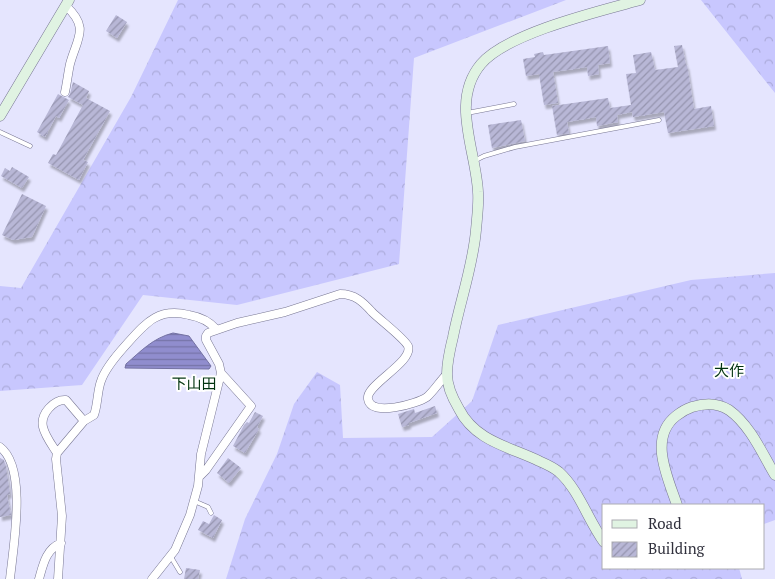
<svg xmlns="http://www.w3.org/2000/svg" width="775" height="579" font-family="'PT Serif','Noto Sans JP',serif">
<defs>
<pattern id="forest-crowns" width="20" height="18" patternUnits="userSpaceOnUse" patternTransform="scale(1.25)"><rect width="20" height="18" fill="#c8c7fe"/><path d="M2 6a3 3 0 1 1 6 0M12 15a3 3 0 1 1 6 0" fill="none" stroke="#acabdb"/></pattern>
<pattern id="water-rules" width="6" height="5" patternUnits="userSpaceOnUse" patternTransform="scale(1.25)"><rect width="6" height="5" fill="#908dce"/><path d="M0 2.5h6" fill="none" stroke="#7674a8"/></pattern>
<pattern id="building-hatch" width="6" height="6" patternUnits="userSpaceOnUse" patternTransform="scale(1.25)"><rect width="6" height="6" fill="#b8b7d6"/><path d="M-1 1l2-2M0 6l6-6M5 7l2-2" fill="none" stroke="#9695af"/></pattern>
<filter id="shadow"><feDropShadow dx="2" dy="4" stdDeviation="1" flood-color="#0004"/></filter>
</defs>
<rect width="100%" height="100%" fill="#e5e5fe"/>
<!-- forest -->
<path fill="url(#forest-crowns)" d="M178 0H566L414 58 399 264 237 305 143 295 82 385 0 391V286L21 288 131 97Z
M701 0H775V93Z
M775 273V520L764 524V505H604V568H739L742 579H226L245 519 277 454 294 404 317 372 340 385 343 438 432 437 472 401 498 325 691 280Z"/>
<!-- water -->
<path fill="url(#water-rules)" stroke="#7371a2" d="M173 333 189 336 211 366 209 369 125 368 126 364C141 351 153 338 173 333Z"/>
<!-- building -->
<path fill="url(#building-hatch)" filter="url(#shadow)" d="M116 15 127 22 117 38 106 31Z
M682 45 686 65H687L694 109 711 106 714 126 668 133 664 112 633 117 632 112 617 115 618 122 597 126 596 117 567 122 569 133 557 135 552 106 608 98 610 108 631 105 626 74 636 73 633 55 651 52 655 70 678 67 674 46Z
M608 46 610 63 598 65 599 74 588 76 587 67 553 72 558 103 544 105 539 74 526 76 523 59 535 57 534 54 543 52 544 55Z
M73 82 89 91 86 98 110 111 83 160 88 162 79 180 48 163 53 154 56 155 83 105 68 97 70 94Z
M58 94 69 100 59 118 56 116 45 137 37 132Z
M521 120 525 141 492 148 488 125Z
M12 167 29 177 22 188 1 176 5 168 10 171Z
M22 194 46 206 32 237 13 240 2 235Z
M435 406 437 413 409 423V425L402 427 398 414 414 409 415 413Z
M255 412 263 416 257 427 259 429 245 453 233 446 244 425 247 422 249 423Z
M0 458 4 460 6 467 10 494 7 495 11 515 0 517Z
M228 458 241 468 229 483 217 473Z
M214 515 222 520 213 538 198 530 203 521 209 524Z
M186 568 200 570 198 579H184Z"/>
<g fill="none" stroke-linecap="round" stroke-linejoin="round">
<defs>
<path id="lane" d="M467 113 514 104
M0 132 30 146
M476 160 484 156 515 147 659 120
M194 501 208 507 211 513
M171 557 180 572"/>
<path id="street" d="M65 92C67 83 68 73 70 64 77 38 90 28 66 6
M0 447C28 468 13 548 10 579
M57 453C52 445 45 436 43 427 40 414 54 399 66 400L84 421
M199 477 206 470 251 406 221 373
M39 579C43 565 46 549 61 543
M58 579 62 516 56 459 57 453 84 421 94 415C98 404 97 392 101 381 105 369 116 356 125 346 145 324 157 307 189 315 200 317 209 321 216 329
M152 579 175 550 190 515 198 486 201 454 221 373 219 364 206 340V336L208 333 237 323 285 312 340 294C355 294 363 302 372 312 380 320 404 338 408 346 414 362 365 385 368 399 371 417 417 404 427 397 434 391 440 381 447 374"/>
<path id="secondary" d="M0 116 69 0
M677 505C668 478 648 438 676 416 681 412 686 409 692 407 705 403 718 403 729 410 750 425 762 453 775 475
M604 542C588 520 579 490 559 472 553 467 546 464 539 461 510 447 475 441 459 409 453 399 447 386 447 374 447 361 450 349 453 337 460 301 473 266 476 230 477 218 479 203 478 192 476 150 450 101 481 64 507 33 600 11 640 0"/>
</defs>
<!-- lane casing -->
<use href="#lane" stroke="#787793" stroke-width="5"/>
<!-- street casing -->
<use href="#street" stroke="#787793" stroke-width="9"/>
<!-- secondary casing -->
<use href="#secondary" stroke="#787793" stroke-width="11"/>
<!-- lane -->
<use href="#lane" stroke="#fff" stroke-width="4"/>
<!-- street -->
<use href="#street" stroke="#fff" stroke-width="8"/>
<!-- secondary -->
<use href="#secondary" stroke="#e0f3e2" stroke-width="10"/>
</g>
<g text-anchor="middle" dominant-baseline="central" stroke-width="4" stroke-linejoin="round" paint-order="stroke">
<!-- quarter labels -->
<g font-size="15" fill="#023410" stroke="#fff">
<text x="729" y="370">大作</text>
<text x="194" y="383">下山田</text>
</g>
</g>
<!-- legend -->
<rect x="602" y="504" width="162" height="65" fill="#ffffff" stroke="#acacb1"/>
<rect x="612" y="520" width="25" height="8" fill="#e0f3e2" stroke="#acacb1"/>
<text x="648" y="529" font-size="15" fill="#30303c">Road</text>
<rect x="612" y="542" width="25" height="15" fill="url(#building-hatch)" stroke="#acacb1"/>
<text x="648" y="554" font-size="15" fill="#30303c">Building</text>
</svg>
